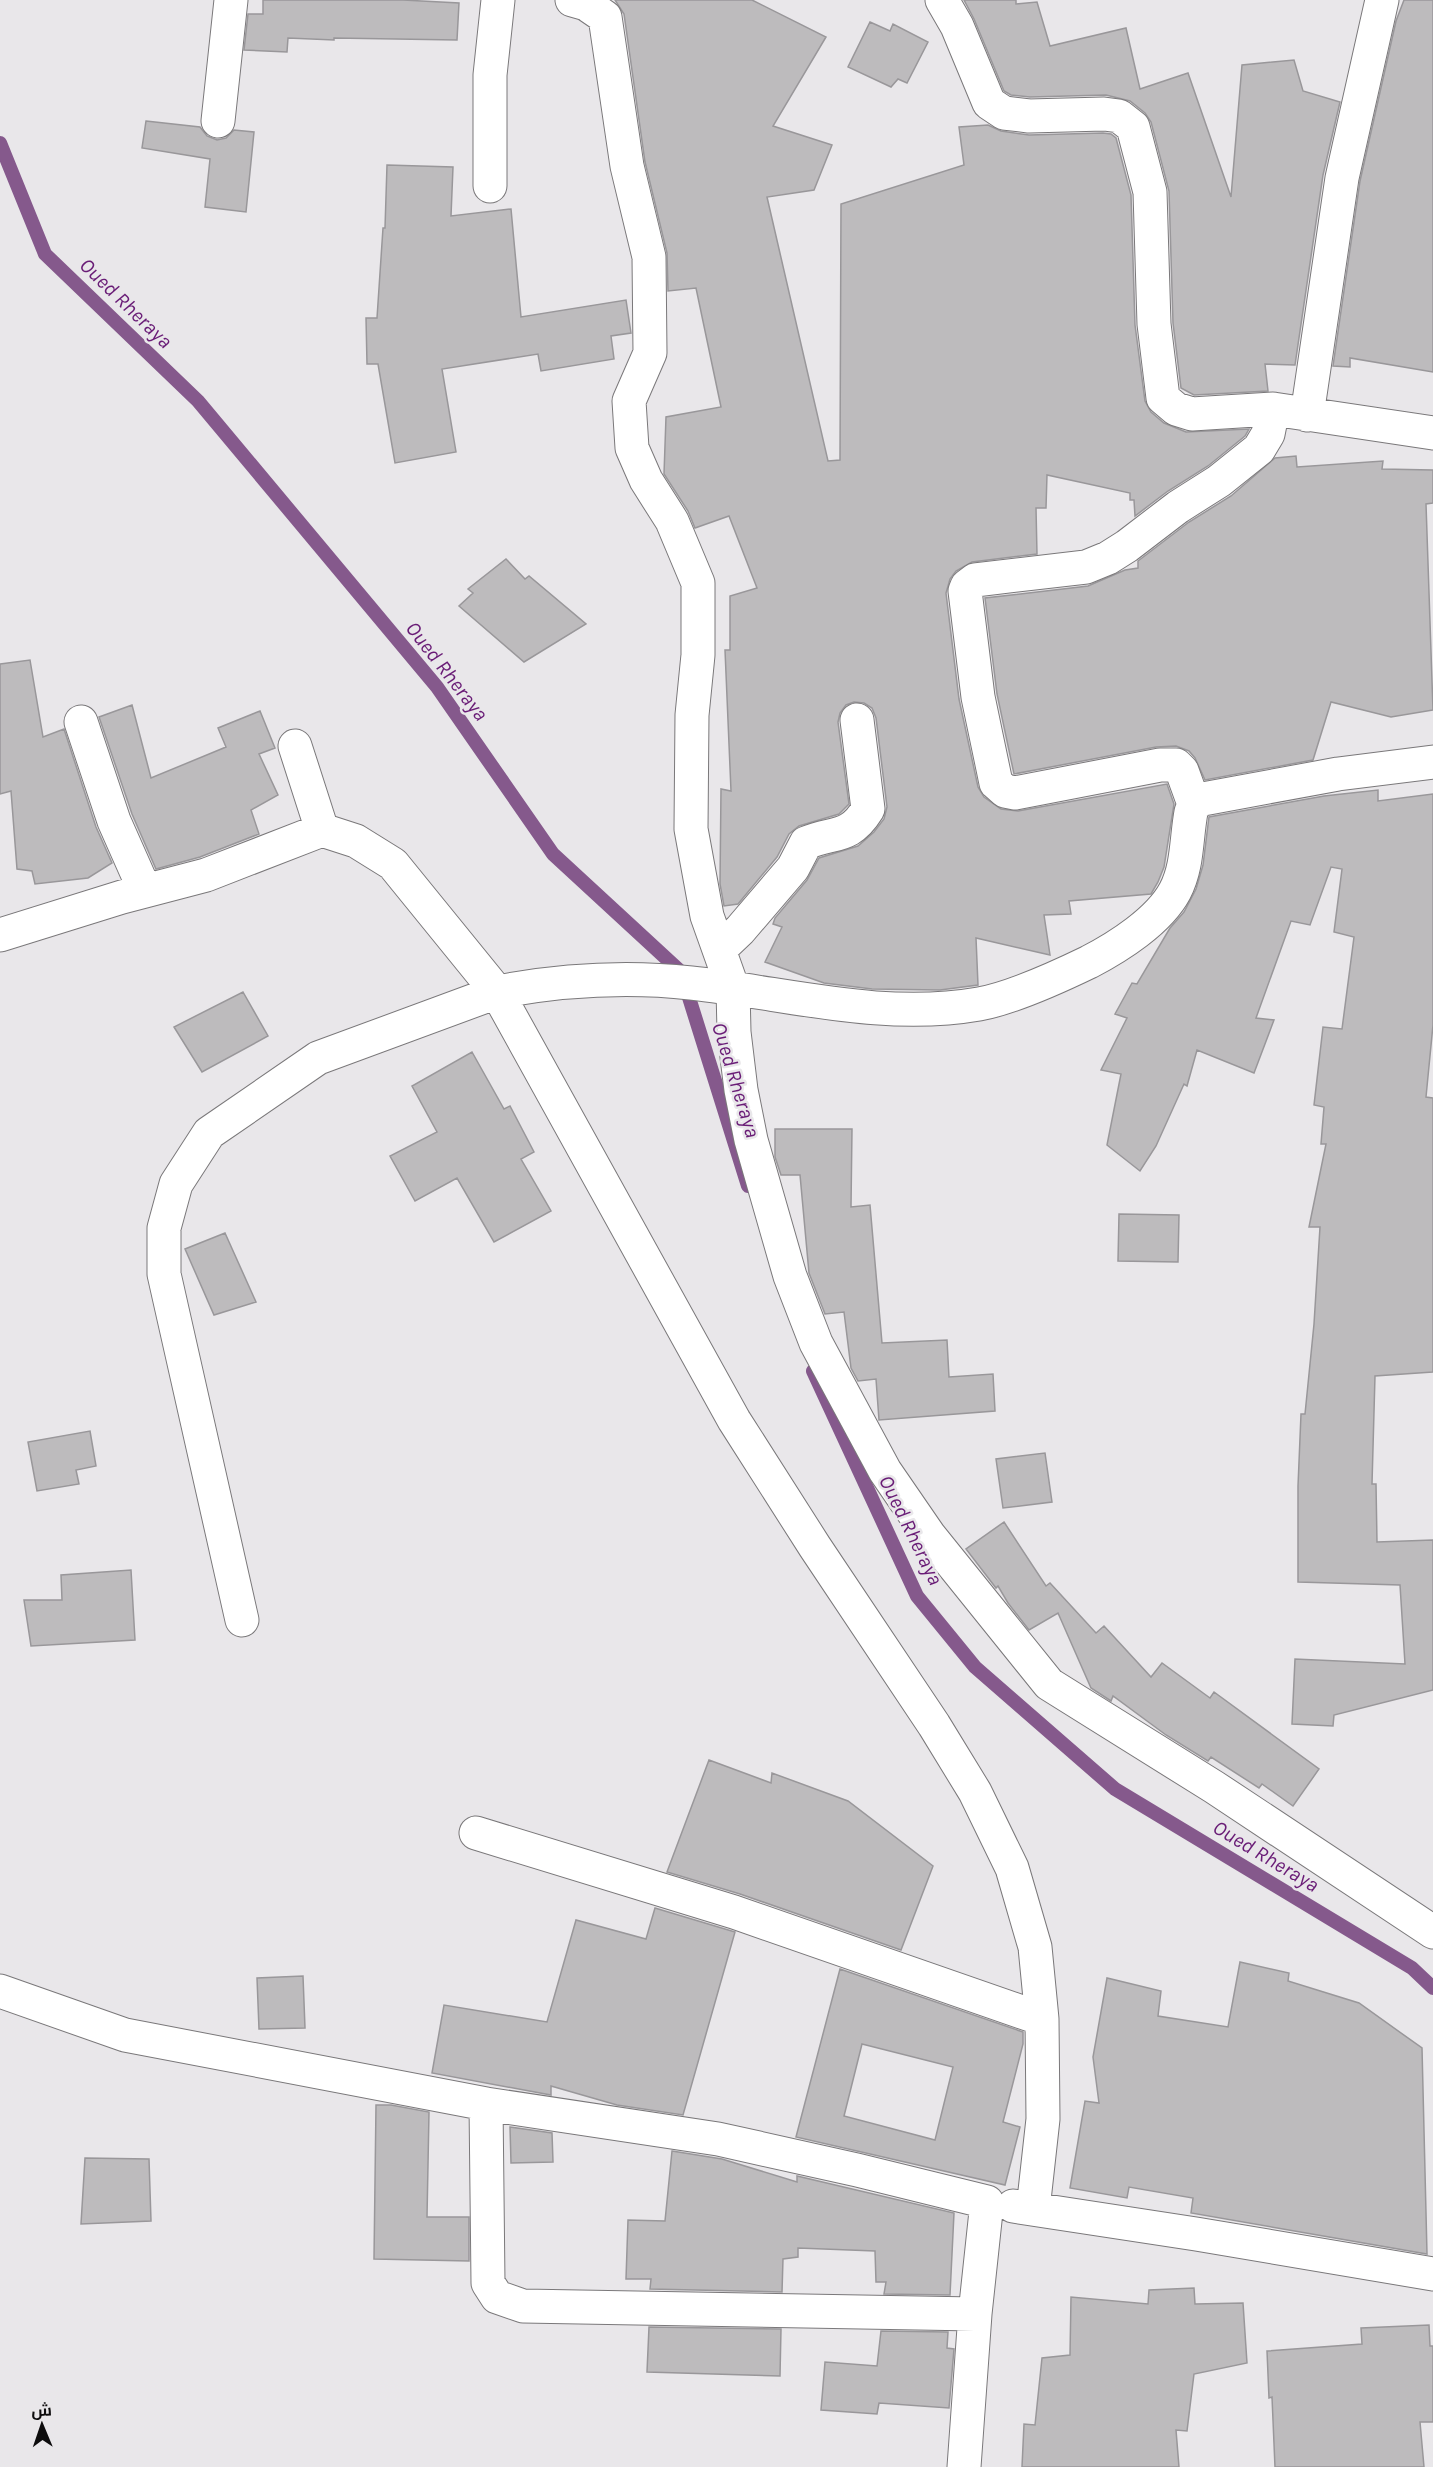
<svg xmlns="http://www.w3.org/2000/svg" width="1433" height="2467" font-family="Karla,Cairo,sans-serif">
<rect width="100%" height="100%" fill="#e9e7ea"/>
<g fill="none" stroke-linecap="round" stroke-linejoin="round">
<!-- stream -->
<path stroke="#85598c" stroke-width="14" d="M0 143 45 254 198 401 437 687 553 854 681 972 748 1186
M813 1371 917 1596 975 1667 1115 1789 1412 1968 1433 1988"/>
</g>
<!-- building -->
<path fill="#bdbbbd" stroke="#99979a" stroke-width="1.5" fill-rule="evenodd" d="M263 0H403L459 3 457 40 334 38V40L288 38 287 52 244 50 248 14H263Z
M615 0H752L826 37 773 126 832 145 814 190 767 197 828 461 840 460 841 204 964 165 959 127 988 125 1001 131 1029 135 1103 133 1111 134 1116 138 1131 195 1135 325 1145 401 1151 412 1164 423 1186 432 1249 429 1245 436 1208 466 1168 491 1135 516 1134 500H1130V493L1047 475 1046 508H1036L1037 554 972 562 956 571 950 579 946 593 959 699 978 787 984 797 1001 809 1018 811 1167 784 1174 804 1164 867 1158 882 1151 894 1069 901 1071 914 1044 915 1050 955 976 938 978 985 940 990 872 989 824 983 765 962 782 927 773 924 775 918 807 880 819 858 858 846 874 832 884 819 887 807 876 718 872 708 864 703 854 702 846 705 840 713 838 722 849 804 839 814 799 826 789 834 777 857 738 904 724 906 720 884 721 789 731 791 725 650H730V596L757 588 729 516 695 528 688 511 664 474 666 417 721 407 696 288 668 291 667 253 645 162 624 14Z
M964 0H1016V4L1037 2 1050 46 1126 28 1140 89 1188 73 1231 197 1242 65 1294 60 1303 91 1340 102 1323 175 1295 365 1265 364 1268 391 1194 395 1181 388 1173 323 1169 191 1151 122 1145 113 1130 101 1106 95 1030 97 1011 95 1004 91 974 19Z
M1404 0H1433V372L1350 358V367L1333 366 1360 181 1396 21Z
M870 22 890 31 893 24 928 42 907 83 898 79 891 87 848 67Z
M146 121 200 127 207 136 217 140 226 138 234 130 254 132 246 212 205 207 210 159 142 148Z
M387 165 453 167 451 216 511 209 521 317 626 300 631 333 611 336 614 359 541 371 538 354 442 369 456 452 395 463 378 364H367L366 318H377L383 228H385Z
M1296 456 1297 467 1383 461 1382 469 1433 470V503L1426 504 1433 710 1391 717 1331 702 1313 760 1205 780 1195 758 1189 751 1176 746 1156 747 1014 774 997 694 985 598 1088 586 1125 570 1138 568V561L1189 522 1231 496 1275 458Z
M506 559 525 579 529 576 586 624 524 662 459 606 473 593 468 589Z
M30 660 43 737 64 729 96 827 112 863 88 878 35 884 32 871 17 869 11 791 0 794V664Z
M132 705 151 778 226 747 218 728 260 711 275 748 259 754 278 795 251 810 259 834 200 857 156 869 132 814 99 717Z
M1378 790V801L1433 794V1025L1426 1097 1433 1098V1372L1375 1376 1372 1484H1376L1377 1542 1433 1540V1690L1334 1715 1333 1726 1292 1724 1295 1659 1405 1664 1400 1585 1298 1582V1486L1301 1414H1305L1314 1324 1320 1227H1309L1326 1144H1321L1324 1107 1314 1105 1323 1027 1342 1029 1354 937 1334 932 1342 869 1331 867 1310 925 1291 921 1256 1018 1274 1020 1254 1073 1197 1050 1187 1086 1184 1084 1156 1146 1140 1171 1107 1145 1121 1074 1101 1070 1127 1018 1115 1014 1132 983 1137 984 1170 928 1184 912 1196 889 1203 865 1209 817 1324 796Z
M243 992 268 1036 202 1072 174 1027Z
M472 1052 504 1109 510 1106 534 1152 521 1159 551 1211 494 1242 457 1178 415 1201 390 1156 437 1132 412 1086Z
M775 1129H852L851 1207 870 1205 882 1343 947 1340 949 1377 993 1374 995 1411 879 1420 876 1379 858 1381 851 1368 844 1312 825 1314 809 1273 800 1175H781L775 1157Z
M1119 1214 1179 1215 1178 1262 1118 1261Z
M225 1233 256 1302 214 1315 185 1249Z
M90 1431 96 1466 76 1470 79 1484 37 1491 28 1442Z
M1045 1453 1052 1502 1003 1508 996 1459Z
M1004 1522 1046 1586 1050 1583 1096 1633 1104 1626 1151 1677 1162 1663 1210 1698 1214 1692 1319 1769 1293 1806 1262 1784 1259 1788 1211 1757 1208 1761 1166 1735 1113 1696 1111 1701 1091 1688 1058 1613 1029 1630 1008 1603 998 1586 996 1588 966 1549Z
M131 1570 135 1640 31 1646 24 1600H62L61 1575Z
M709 1760 771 1783 772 1773 848 1801 933 1866 901 1950 740 1894 667 1872Z
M655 1908 735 1932 683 2115 617 2105 551 2086V2095L432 2073 444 2005 547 2022 576 1920 646 1939Z
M1240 1962 1289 1973 1288 1981 1359 2003 1422 2048 1427 2254 1191 2213 1193 2198 1129 2187 1127 2198 1070 2188 1085 2101 1099 2103 1093 2057 1107 1978 1161 1991 1158 2016 1228 2027Z
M840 1969 1023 2032V2044L1003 2122 1020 2127 1005 2185 796 2137ZM862 2044 953 2067 935 2140 844 2116Z
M303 1976 305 2028 259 2029 257 1978Z
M376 2105H391L429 2112 427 2217H469V2261L374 2259Z
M510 2127 552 2133 553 2162 511 2163Z
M672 2151 722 2159 797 2182V2176L954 2213 950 2295 884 2294 886 2282H876L875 2251 798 2248V2257L783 2259 782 2292 650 2289 651 2279H626L628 2220 665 2221Z
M85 2158 149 2159 151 2221 81 2224Z
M1194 2288 1195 2304 1243 2303 1247 2363 1194 2374 1187 2431 1176 2430 1179 2467H1022L1024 2424 1035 2425 1042 2358 1070 2355 1071 2297 1148 2304 1149 2290Z
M1429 2325 1430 2346H1433V2422H1420L1424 2467H1275L1272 2397 1269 2398 1267 2351 1362 2344 1361 2328Z
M649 2327 781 2329 780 2376 647 2372Z
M881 2331 948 2332 947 2348 954 2349 949 2408 879 2403 877 2414 821 2410 825 2362 877 2366Z"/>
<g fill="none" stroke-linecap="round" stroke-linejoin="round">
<defs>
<path id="minor" d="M572 0 586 4 605 17 627 166 649 257 650 353 629 401 632 448 646 480 672 521 698 583V655L692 715 691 829 707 916 733 989 734 1032 741 1090 751 1140 790 1276 816 1343 885 1471 929 1535 1049 1684 1214 1787 1433 1932
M942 0 957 26 989 103 1004 113 1029 116 1104 114 1119 116 1133 127 1150 192 1154 324 1163 398 1176 409 1192 414 1273 409 1433 433
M218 121 231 0
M490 186V75L498 0
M1307 415 1342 178 1382 0
M81 722 114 821 145 891
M295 746 322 830
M1194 804 1182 771 1176 765H1160L1015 793 1005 791 996 783 978 697 965 591 967 586 975 580 1086 567 1108 558 1127 546 1178 507 1219 481 1259 449 1268 434 1273 409
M0 935 122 897 206 875 322 830 356 841 393 864 497 992 734 1420 815 1547 934 1725 975 1792 1012 1868 1035 1947 1042 2019 1043 2119 1033 2209
M720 949 740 930 793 868 806 843C834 831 849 840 868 809L857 720
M242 1620 164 1274V1228L176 1184 209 1133 318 1058 497 992C561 980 626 976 691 983 786 993 882 1021 979 1004 1013 998 1058 977 1089 962 1118 947 1159 921 1175 891 1188 866 1186 839 1191 812L1194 804 1203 799 1338 774 1433 762
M476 1833 734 1912 1042 2019
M0 1991 125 2035 486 2104 718 2139 857 2170 987 2202 975 2314 964 2467
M486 2104 488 2283 497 2297 523 2306 975 2314
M1013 2206 1196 2234 1433 2274"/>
</defs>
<!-- minor casing -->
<use href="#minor" stroke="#7a787a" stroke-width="35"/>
<!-- minor -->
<use href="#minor" stroke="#fff" stroke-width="33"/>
</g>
<g text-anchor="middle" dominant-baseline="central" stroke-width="5" stroke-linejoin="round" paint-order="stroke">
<!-- water labels -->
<g font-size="21" font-style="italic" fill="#691c76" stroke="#e9e7ea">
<text transform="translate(126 303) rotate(44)">Oued Rheraya</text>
<text transform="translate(447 671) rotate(52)">Oued Rheraya</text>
<text transform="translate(736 1080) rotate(73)">Oued Rheraya</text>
<text transform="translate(911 1530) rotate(64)">Oued Rheraya</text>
<text transform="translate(1266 1856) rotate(31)">Oued Rheraya</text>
</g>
</g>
<!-- north arrow -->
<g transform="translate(42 2425) rotate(358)" stroke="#e9e7ea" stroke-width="4.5" paint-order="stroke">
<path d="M0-4.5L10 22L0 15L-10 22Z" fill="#0d0c0d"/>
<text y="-9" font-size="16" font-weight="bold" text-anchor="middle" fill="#0d0c0d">ش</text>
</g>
</svg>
